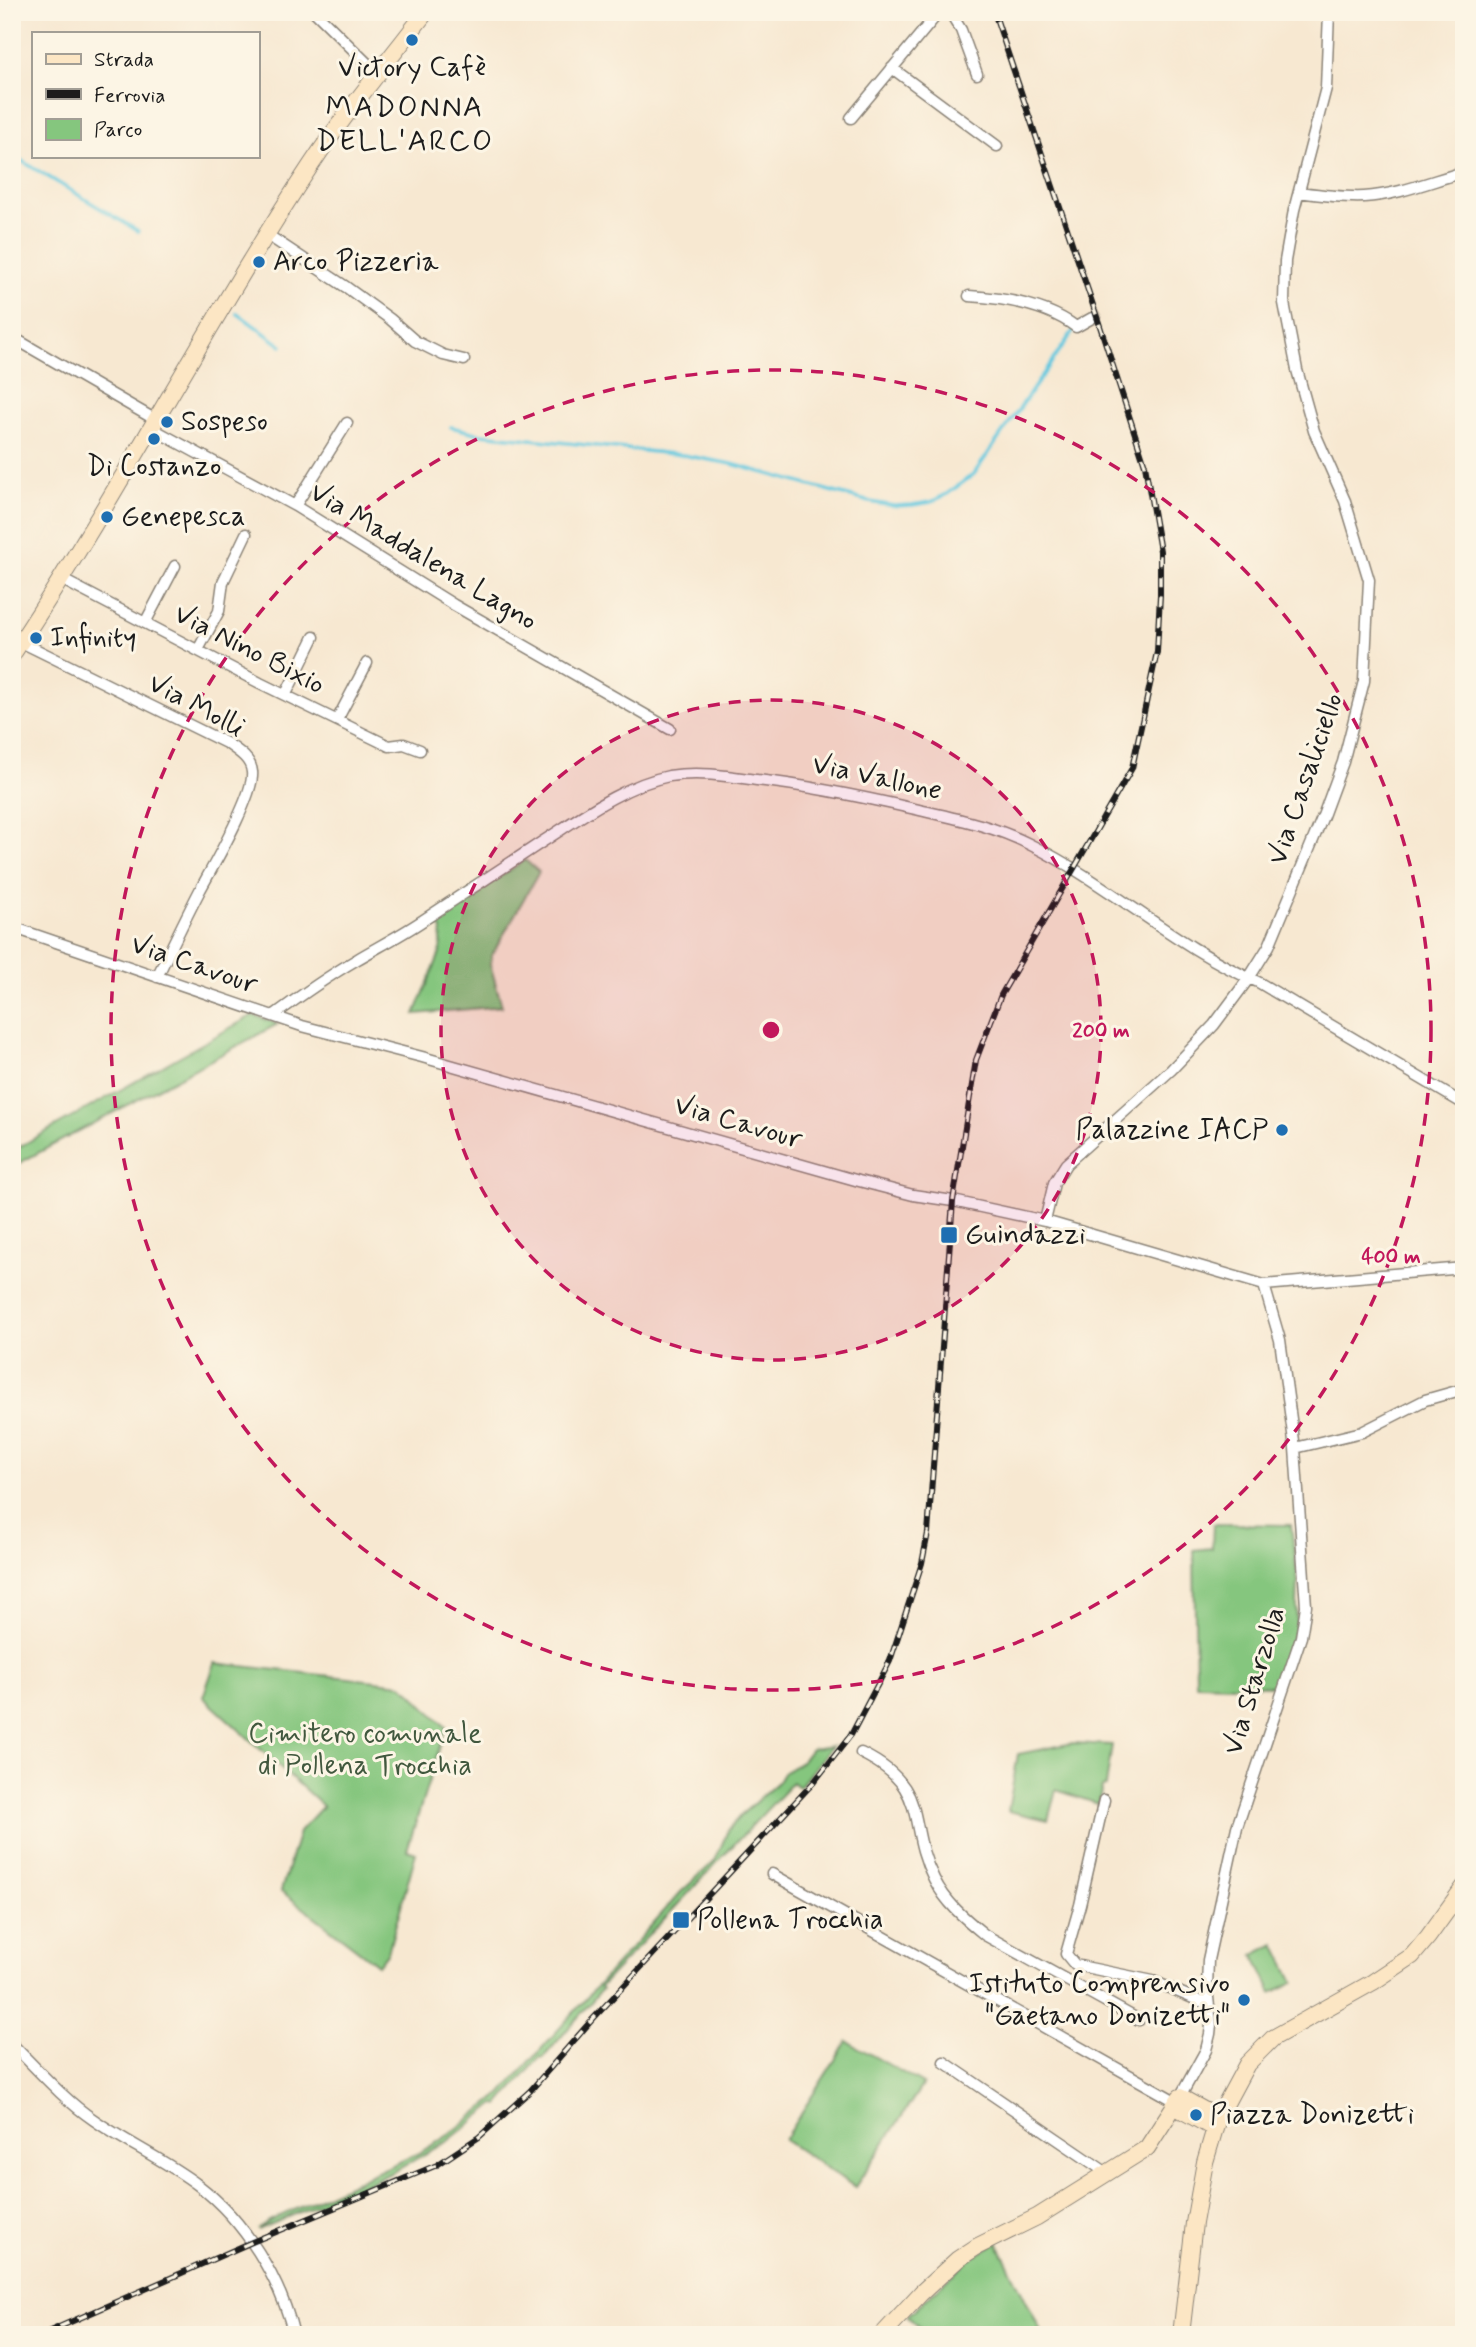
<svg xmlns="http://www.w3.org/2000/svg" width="1476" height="2347" font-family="Mynerve,sans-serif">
<rect width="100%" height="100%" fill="#fcf5e5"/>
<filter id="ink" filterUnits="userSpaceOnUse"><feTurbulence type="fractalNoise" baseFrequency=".0143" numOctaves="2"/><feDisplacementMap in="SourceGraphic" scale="14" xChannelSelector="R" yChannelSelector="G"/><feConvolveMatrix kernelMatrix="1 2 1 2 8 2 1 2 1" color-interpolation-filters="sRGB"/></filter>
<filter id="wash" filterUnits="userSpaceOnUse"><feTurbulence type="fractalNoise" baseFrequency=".00686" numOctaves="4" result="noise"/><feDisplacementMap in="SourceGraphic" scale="28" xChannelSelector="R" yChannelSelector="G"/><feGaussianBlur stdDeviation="1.57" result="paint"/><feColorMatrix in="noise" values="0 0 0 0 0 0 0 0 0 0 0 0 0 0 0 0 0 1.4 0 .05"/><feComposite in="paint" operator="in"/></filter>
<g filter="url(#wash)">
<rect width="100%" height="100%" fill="#f7e8d1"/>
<!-- green -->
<path fill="#85c67e" stroke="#50714d" stroke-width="2" d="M525 860 539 872 492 955 490 964 502 1006 415 1014 440 953 442 929 432 922Z
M253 1015 278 1024 12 1167V1151Z
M1213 1524 1291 1525 1298 1582 1296 1628 1275 1686 1196 1684 1194 1550 1212 1548Z
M215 1663 402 1684 446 1727 407 1850 416 1853 388 1952 378 1965 281 1891 299 1832 323 1806 203 1697Z
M1073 1743 1112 1745 1106 1786 1102 1787 1098 1804 1056 1790 1048 1820 1008 1811 1018 1754Z
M832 1746 799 1787 793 1782 600 1987 602 1989 543 2058 540 2057 499 2105 495 2104 448 2141 393 2172 258 2230 269 2221 419 2153 450 2134 501 2094 681 1892 715 1861 728 1830 740 1816 778 1782 783 1773 801 1762 811 1749Z
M1275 1944 1294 1982 1272 1993 1254 1955Z
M847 2041 923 2084 855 2187 784 2140Z
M997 2242 1043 2335H928L907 2316 969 2260Z"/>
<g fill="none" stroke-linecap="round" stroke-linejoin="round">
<!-- stream -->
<path stroke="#61c8df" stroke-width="3.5" d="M12 155 138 231
M237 313 282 346
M451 427 481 434 683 455 732 464 870 502 894 506 912 505 931 502 947 494 974 474 1074 330"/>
</g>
</g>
<g filter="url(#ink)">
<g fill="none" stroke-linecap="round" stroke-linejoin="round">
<!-- street-tunnel -->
<path stroke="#d6c9b6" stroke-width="10" stroke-dasharray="10 5" stroke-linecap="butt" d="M1092 318 1102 312"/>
<defs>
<path id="street" d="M315 12 378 74
M950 12 961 30 977 74
M892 68 997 146
M851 118 939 12
M1299 192C1321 195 1342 198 1364 197 1398 195 1431 181 1464 172
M266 234 346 287 390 319 415 341 443 355 464 360
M969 296C1004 298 1047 305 1076 327L1092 318
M12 337 156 420
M151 428 295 506 454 605 670 729
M295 506 347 423
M61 579 260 683 389 746 404 744 420 750
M145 623 175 566
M21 642 228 744C238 751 251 759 252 772 255 794 212 868 200 890 185 919 171 948 157 977
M198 650 219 611 223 582 246 534
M286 694 314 637
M337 720 367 663
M12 927 302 1026 422 1057 859 1181 913 1195 953 1201 1045 1221 1264 1285 1464 1268
M273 1016C300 996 327 977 356 960 378 947 401 935 422 921 462 895 502 868 542 842 581 817 624 785 669 776 698 771 729 776 757 780 811 786 863 797 915 809 954 818 995 826 1031 845 1110 884 1176 947 1258 982L1464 1104
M1045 1221 1054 1183 1066 1164 1171 1070 1214 1025 1249 978 1269 946 1323 816 1343 762 1364 681 1369 580 1345 501 1314 431 1297 370 1284 303 1285 261 1294 210 1326 88 1329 12
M1295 1448 1362 1432 1425 1400 1464 1389
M861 1753C932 1788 905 1822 934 1879 946 1903 964 1918 985 1935L1139 2020
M1104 1800 1080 1905 1066 1954 1075 1965 1153 1981 1209 2005
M772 1874 1177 2102
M12 2044C38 2070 63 2099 94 2120 127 2143 165 2160 198 2185 245 2221 280 2278 294 2335
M944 2062 1107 2173
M1180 2097 1206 2050 1210 2034 1211 2025 1207 1988 1208 1960 1237 1827 1301 1637 1306 1606 1295 1448 1280 1340 1264 1285"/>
<path id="secondary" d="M12 655C118 496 205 325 311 165 346 112 387 62 426 12
M1174 2106 1215 2129
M882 2335 921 2293 958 2259 978 2246 1037 2217 1147 2148 1180 2097 1218 2118
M1181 2335 1194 2223 1205 2162 1218 2118 1247 2064 1273 2038 1373 1982 1412 1956 1428 1937 1464 1887"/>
</defs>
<!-- street casing -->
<use href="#street" stroke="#8a8276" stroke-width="13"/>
<!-- secondary casing -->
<use href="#secondary" stroke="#8a8276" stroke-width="18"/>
<!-- street -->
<use href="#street" stroke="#fff" stroke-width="10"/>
<!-- secondary -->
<use href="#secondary" stroke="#fce6c4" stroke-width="16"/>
<defs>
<path id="rail" d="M41 2335 252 2242 437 2165 479 2137 530 2091 591 2021 814 1782 851 1735 890 1661 922 1563 928 1533 953 1201 976 1060 1001 995 1132 768 1157 652 1160 595V551L1145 465 1099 323 994 12"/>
</defs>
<!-- rail casing -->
<use href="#rail" stroke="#1c1c1c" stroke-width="6"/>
<!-- rail -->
<use href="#rail" stroke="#fcf5e5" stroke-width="3.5" stroke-dasharray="10" stroke-linecap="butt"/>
</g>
</g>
<!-- distance rings -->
<circle cx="771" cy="1030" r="330" fill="#c2185b" fill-opacity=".12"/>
<g fill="none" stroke="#c2185b" stroke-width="3.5" stroke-dasharray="12 9">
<circle cx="771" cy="1030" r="330"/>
<circle cx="771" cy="1030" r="660"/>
</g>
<!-- markers -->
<g fill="#1f6fb2" stroke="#fcf5e5" stroke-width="2.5">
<circle cx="412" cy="40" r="7"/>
<circle cx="259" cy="262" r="7"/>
<circle cx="167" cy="422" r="7"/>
<circle cx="154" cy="439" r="7"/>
<circle cx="107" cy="517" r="7"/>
<circle cx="36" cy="638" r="7"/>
<circle cx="1282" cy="1130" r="7"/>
<rect x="940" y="1226" width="18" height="18" rx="3.5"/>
<rect x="672" y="1911" width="18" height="18" rx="3.5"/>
<circle cx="1244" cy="2000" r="7"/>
<circle cx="1196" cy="2115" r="7"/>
</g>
<g text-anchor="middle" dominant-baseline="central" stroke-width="6" stroke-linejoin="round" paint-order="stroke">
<!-- poi labels -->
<g font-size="28" fill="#1c1c1c" stroke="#fcf5e5" text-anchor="start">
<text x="412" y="68" text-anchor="middle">Victory Cafè</text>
<text x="273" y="262">Arco Pizzeria</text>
<text x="181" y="422">Sospeso</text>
<text x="154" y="467" text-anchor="middle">Di Costanzo</text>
<text x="121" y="517">Genepesca</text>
<text x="50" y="638">Infinity</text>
<text x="1268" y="1130" text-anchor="end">Palazzine IACP</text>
<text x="965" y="1235">Guindazzi</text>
<text x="697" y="1920">Pollena Trocchia</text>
<text x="1230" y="1984" text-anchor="end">Istituto Comprensivo<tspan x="1230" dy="32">"Gaetano Donizetti"</tspan></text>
<text x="1210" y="2115">Piazza Donizetti</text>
</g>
<!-- street labels -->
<g font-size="28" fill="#1c1c1c" stroke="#fcf5e5">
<text transform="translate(423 557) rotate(31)">Via Maddalena Lagno</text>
<text transform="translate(249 650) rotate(27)">Via Nino Bixio</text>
<text transform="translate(196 706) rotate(28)">Via Molli</text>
<text transform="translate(877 778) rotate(12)">Via Vallone</text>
<text transform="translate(1306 779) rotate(-71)">Via Casaliciello</text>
<text transform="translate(194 965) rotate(19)">Via Cavour</text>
<text transform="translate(738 1123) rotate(16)">Via Cavour</text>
<text transform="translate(1255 1681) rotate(-73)">Via Starzolla</text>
</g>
<!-- park labels -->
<g font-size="28" fill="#41583e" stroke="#fcf5e5">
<text x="365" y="1734">Cimitero comunale<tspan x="365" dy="32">di Pollena Trocchia</tspan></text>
</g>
<!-- neighbourhood labels -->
<g font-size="30" letter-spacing="2" fill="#1c1c1c" stroke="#fcf5e5">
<text x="405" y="107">MADONNA<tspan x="405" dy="34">DELL'ARCO</tspan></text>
</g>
</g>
<circle cx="771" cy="1030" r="10" fill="#c2185b" stroke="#fcf5e5" stroke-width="3.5"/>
<g font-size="21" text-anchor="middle" font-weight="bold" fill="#c2185b" stroke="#fcf5e5" stroke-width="6" stroke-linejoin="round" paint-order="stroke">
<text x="1101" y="1037">200 m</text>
<text x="1391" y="1263">400 m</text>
</g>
<!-- margin -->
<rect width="1476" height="2347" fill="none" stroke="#fcf5e5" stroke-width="42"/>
<!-- legend -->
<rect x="32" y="32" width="228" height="126" fill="#fcf5e5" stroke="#a29e95" stroke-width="2"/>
<rect x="46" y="54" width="35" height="10" fill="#fce6c4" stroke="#a29e95" stroke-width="2"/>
<text x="94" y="66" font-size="21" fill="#1c1c1c">Strada</text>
<rect x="46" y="89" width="35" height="10" fill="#1c1c1c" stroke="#a29e95" stroke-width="2"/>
<text x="94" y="102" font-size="21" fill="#1c1c1c">Ferrovia</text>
<rect x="46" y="119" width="35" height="21" fill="#85c67e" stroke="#a29e95" stroke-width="2"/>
<text x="94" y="136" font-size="21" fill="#1c1c1c">Parco</text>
</svg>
